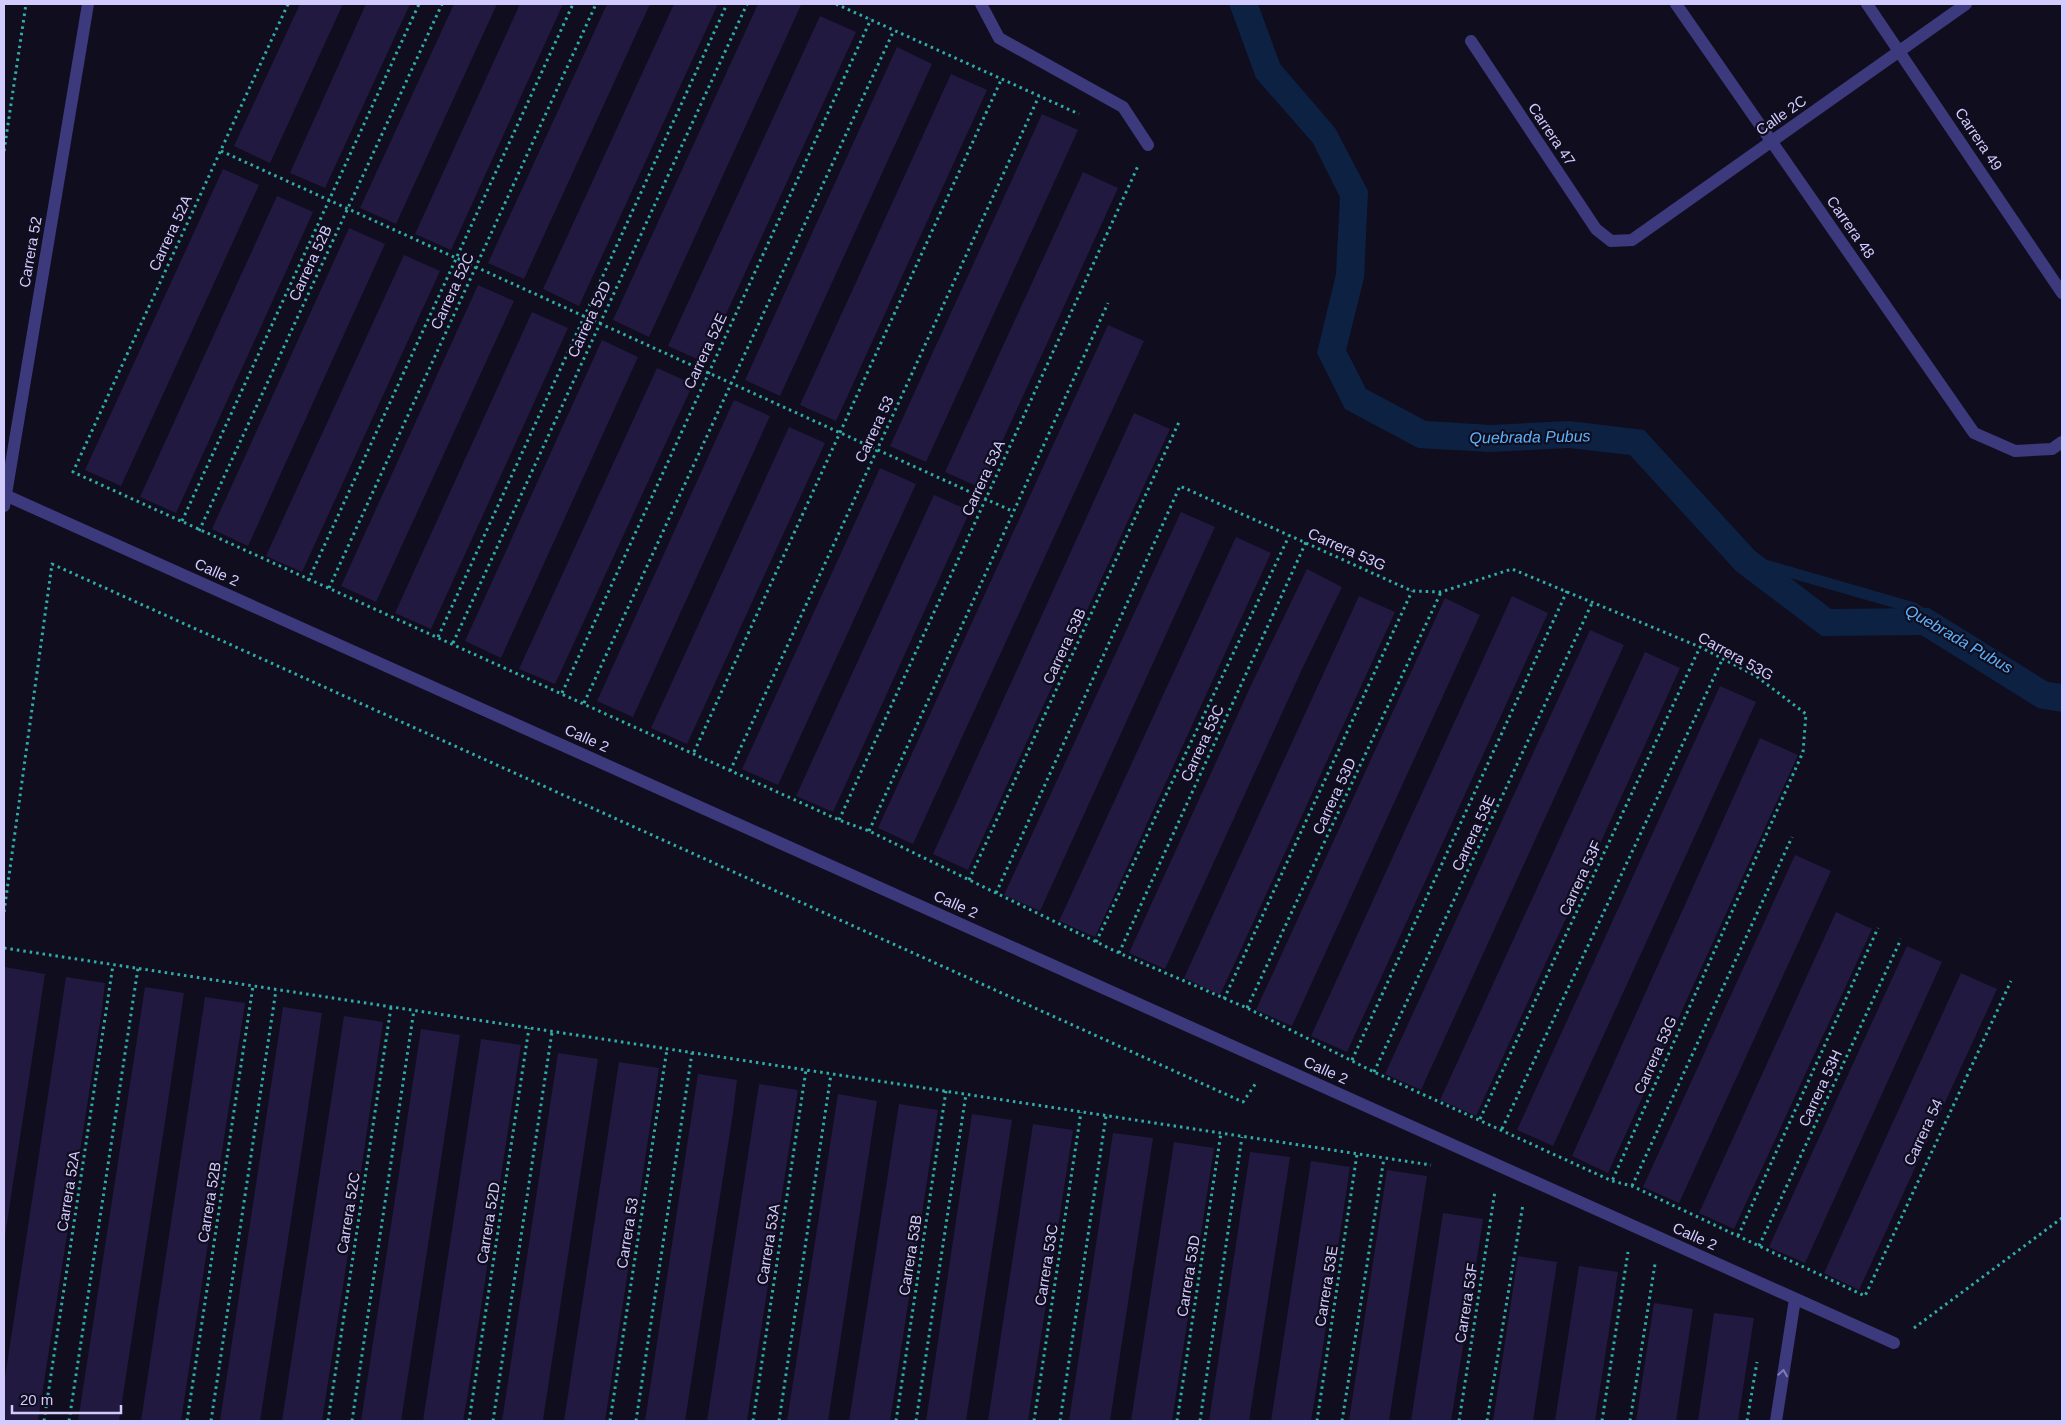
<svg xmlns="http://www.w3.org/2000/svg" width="2066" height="1425" font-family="Helvetica,sans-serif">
<rect width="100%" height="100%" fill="#100d1f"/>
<!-- water -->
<path fill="#0d2243" d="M1229 4H1258L1280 64 1335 128 1368 191 1364 278 1346 350 1366 389 1426 421 1491 425 1569 421 1644 430 1755 551 1831 609 1929 608 2048 682 2062 684V712L2038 708 1921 635 1822 636 1736 571 1630 455 1569 448 1490 452 1418 448 1345 409 1317 353 1336 274 1340 197 1313 143 1256 78Z"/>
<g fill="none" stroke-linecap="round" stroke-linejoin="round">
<!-- stream -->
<path stroke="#0d2243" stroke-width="11" d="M1765 565 1914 608 1926 616"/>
</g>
<!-- building -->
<path fill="#21193f" d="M300 4H343L270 163 234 146Z
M366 4H410L325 188 290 173Z
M454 4H497L396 224 360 208Z
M520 4H563L451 250 415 234Z
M607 4H650L524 279 488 263Z
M674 4H718L579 306 543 289Z
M758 4 801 5 649 337 613 320Z
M820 16 856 32 704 362 668 346Z
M897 47 932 64 780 396 745 380Z
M951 74 987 90 836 421 800 405Z
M1042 114 1078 130 926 462 890 446Z
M223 169 259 185 121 486 85 470Z
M1083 172 1118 188 981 488 945 472Z
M277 196 313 212 176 513 140 497Z
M349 228 385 244 248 546 212 529Z
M404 255 440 271 302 572 266 556Z
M478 285 514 301 376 602 341 586Z
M532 312 568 328 431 629 395 613Z
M1108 325 1144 341 913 844 878 828Z
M602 340 638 357 501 658 465 641Z
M657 368 693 384 555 684 519 669Z
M734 400 770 416 633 717 597 701Z
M1134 413 1170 429 968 870 933 854Z
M789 427 825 443 687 744 651 728Z
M880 468 916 484 778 785 742 769Z
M934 495 970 511 833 812 796 796Z
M1181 512 1215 527 1040 911 1004 895Z
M1236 537 1271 553 1095 937 1059 921Z
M1307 569 1342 587 1303 667 1165 969 1129 953 1253 681Z
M1359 596 1395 612 1220 995 1184 978Z
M1512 596 1548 613 1347 1052 1311 1036Z
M1445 598 1480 615 1292 1026 1256 1010Z
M1590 630 1624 645 1421 1090 1385 1074Z
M1645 652 1680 668 1476 1116 1440 1100Z
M1720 686 1756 702 1553 1146 1517 1130Z
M1760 738 1798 755 1608 1173 1572 1156Z
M1795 855 1831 871 1679 1203 1643 1187Z
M1836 912 1872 929 1734 1229 1699 1213Z
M1907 946 1942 962 1805 1263 1769 1247Z
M5 967 45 974 5 1236 4 978Z
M1961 973 1997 989 1859 1290 1824 1273Z
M66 977 105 983 101 1016 38 1421H4V1384Z
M145 987 184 993 165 1122 119 1421H78Z
M205 997 245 1003 225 1132 181 1421H141Z
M283 1007 322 1013 303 1142 260 1421H220Z
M344 1016 383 1022 364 1151 322 1421H282Z
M421 1029 460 1035 406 1389 401 1421H361Z
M481 1039 521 1045 467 1399 463 1421H423Z
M558 1053 598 1059 544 1413 543 1421H502Z
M619 1062 659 1068 605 1421H564Z
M698 1074 737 1080 733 1113 685 1421H645Z
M759 1084 798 1090 793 1123 747 1421H707Z
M838 1094 877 1101 828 1421H787Z
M899 1104 938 1110 908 1304 890 1421H849Z
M972 1114 1012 1120 966 1421H926Z
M1033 1124 1073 1130 1028 1421H988Z
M1113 1133 1153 1138 1110 1421H1069Z
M1174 1142 1214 1148 1199 1246 1172 1421H1131Z
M1250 1152 1290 1157 1260 1351 1249 1421H1209Z
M1311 1161 1350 1167 1321 1360 1311 1421H1271Z
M1387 1170 1427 1176 1389 1421H1349Z
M1443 1213 1483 1219 1473 1284 1451 1421H1411Z
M1518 1256 1557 1262 1533 1421H1493Z
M1579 1266 1618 1272 1613 1305 1595 1421H1555Z
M1654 1303 1693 1309 1676 1421H1636Z
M1714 1313 1754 1318 1738 1421H1698Z"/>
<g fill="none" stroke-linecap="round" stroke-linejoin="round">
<!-- path -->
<path stroke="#30ada6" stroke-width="3" stroke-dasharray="2.5 4" stroke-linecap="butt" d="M288 4 73 472 839 820 869 831 1119 953 1247 1008 1374 1072 1612 1181 1632 1186 1865 1296 2011 981
M836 4 1079 114
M4 151 26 4
M221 151 1012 511
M182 521 419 4
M199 531 442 4
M308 581 573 4
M329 588 596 4
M438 637 727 4
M453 643 747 4
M562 693 871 19
M584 703 894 30
M694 752 1002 78
M730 771 1039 96
M839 820 1138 166
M869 831 1108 303
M969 880 1179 422
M996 893 1180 486 1412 591 1441 592 1512 569 1700 647 1756 676 1806 714 1803 752 1612 1181
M4 912 52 564 1243 1102 1256 1083
M1096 942 1289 536
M4 948 1431 1165
M1119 953 1306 542
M1224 999 1412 591
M1247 1008 1441 592
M1352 1060 1567 591
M1374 1072 1592 603
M1480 1119 1700 647
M1502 1129 1722 660
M1632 1186 1792 837
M1738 1236 1878 928
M1759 1246 1901 939
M1914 1328 2062 1218
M44 1421 113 965
M69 1421 138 968
M187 1421 253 986
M211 1421 276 990
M328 1421 391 1007
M352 1421 414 1010
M469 1421 529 1028
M493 1421 552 1032
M610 1421 667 1049
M636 1421 692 1053
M753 1421 806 1070
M779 1421 831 1074
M896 1421 946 1091
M916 1421 966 1094
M1034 1421 1081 1112
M1060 1421 1106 1116
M1177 1421 1221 1133
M1200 1421 1242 1137
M1317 1421 1357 1154
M1342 1421 1384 1158
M1459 1421 1495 1191
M1487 1421 1523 1204
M1602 1421 1628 1252
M1630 1421 1655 1264
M1747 1421 1757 1362"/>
<!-- minor -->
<path stroke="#3c397d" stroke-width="12" d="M981 4 999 38 1123 107 1148 145
M1676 4 1974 433 2015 451 2052 449 2062 442
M1867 4 2062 293
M1471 41 1596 229 1611 241 1632 240 1966 4
M5 495 1894 1343
M4 506 88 4
M1776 1421 1795 1299"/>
</g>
<!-- one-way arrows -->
<defs><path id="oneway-chevron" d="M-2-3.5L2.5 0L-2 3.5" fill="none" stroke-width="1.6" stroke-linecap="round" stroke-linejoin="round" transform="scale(1.25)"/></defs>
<use stroke="#807bb7" href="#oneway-chevron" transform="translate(1783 1373) rotate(-81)"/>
<g text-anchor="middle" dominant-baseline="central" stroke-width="4.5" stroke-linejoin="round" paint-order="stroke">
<!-- street labels -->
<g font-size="15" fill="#d2ccfe" stroke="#100d1f">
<text transform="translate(1781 115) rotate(-35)">Calle 2C</text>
<text transform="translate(1552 134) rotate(56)">Carrera 47</text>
<text transform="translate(1979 139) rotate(56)">Carrera 49</text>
<text transform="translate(1851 227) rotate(55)">Carrera 48</text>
<text transform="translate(170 233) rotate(-65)">Carrera 52A</text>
<text transform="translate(30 252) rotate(-80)">Carrera 52</text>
<text transform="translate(310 263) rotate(-65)">Carrera 52B</text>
<text transform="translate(452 291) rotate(-65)">Carrera 52C</text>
<text transform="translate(589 319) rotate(-65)">Carrera 52D</text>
<text transform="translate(705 351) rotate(-65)">Carrera 52E</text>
<text transform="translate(874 429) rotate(-65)">Carrera 53</text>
<text transform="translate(983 478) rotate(-65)">Carrera 53A</text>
<text transform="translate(1347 549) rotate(24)">Carrera 53G</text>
<text transform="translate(217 572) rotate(24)">Calle 2</text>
<text transform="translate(1064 646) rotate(-65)">Carrera 53B</text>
<text transform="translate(1736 656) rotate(29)">Carrera 53G</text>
<text transform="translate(587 738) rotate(24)">Calle 2</text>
<text transform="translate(1202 743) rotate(-65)">Carrera 53C</text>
<text transform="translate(1334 796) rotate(-65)">Carrera 53D</text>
<text transform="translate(1473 833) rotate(-65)">Carrera 53E</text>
<text transform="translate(1580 878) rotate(-65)">Carrera 53F</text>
<text transform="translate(956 904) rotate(24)">Calle 2</text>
<text transform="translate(1655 1055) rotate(-66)">Carrera 53G</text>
<text transform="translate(1326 1070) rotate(24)">Calle 2</text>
<text transform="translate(1820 1088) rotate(-65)">Carrera 53H</text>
<text transform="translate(1923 1132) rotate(-65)">Carrera 54</text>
<text transform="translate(68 1191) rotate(-81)">Carrera 52A</text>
<text transform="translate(209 1202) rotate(-81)">Carrera 52B</text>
<text transform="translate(348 1213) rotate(-81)">Carrera 52C</text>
<text transform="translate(488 1223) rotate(-81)">Carrera 52D</text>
<text transform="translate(627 1233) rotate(-81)">Carrera 53</text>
<text transform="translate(1695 1236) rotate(24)">Calle 2</text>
<text transform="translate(768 1244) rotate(-81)">Carrera 53A</text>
<text transform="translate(910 1255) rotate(-81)">Carrera 53B</text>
<text transform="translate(1046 1265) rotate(-81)">Carrera 53C</text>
<text transform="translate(1188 1276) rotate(-81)">Carrera 53D</text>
<text transform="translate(1326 1286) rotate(-81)">Carrera 53E</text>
<text transform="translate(1466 1303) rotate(-81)">Carrera 53F</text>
</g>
<!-- water labels -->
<g font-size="16" font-style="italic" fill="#5db2fb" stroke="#100d1f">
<text transform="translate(1530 437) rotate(-1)">Quebrada Pubus</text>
<text transform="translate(1959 639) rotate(30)">Quebrada Pubus</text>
</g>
</g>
<!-- border -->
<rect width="2066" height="1425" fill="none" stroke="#d2ccfe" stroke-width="10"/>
<!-- scale -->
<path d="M12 1405v8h109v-8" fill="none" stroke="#d2ccfe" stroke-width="2.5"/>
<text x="20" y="1405" font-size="15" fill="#d2ccfe" stroke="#100d1f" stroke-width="4" paint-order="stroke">20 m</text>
</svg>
